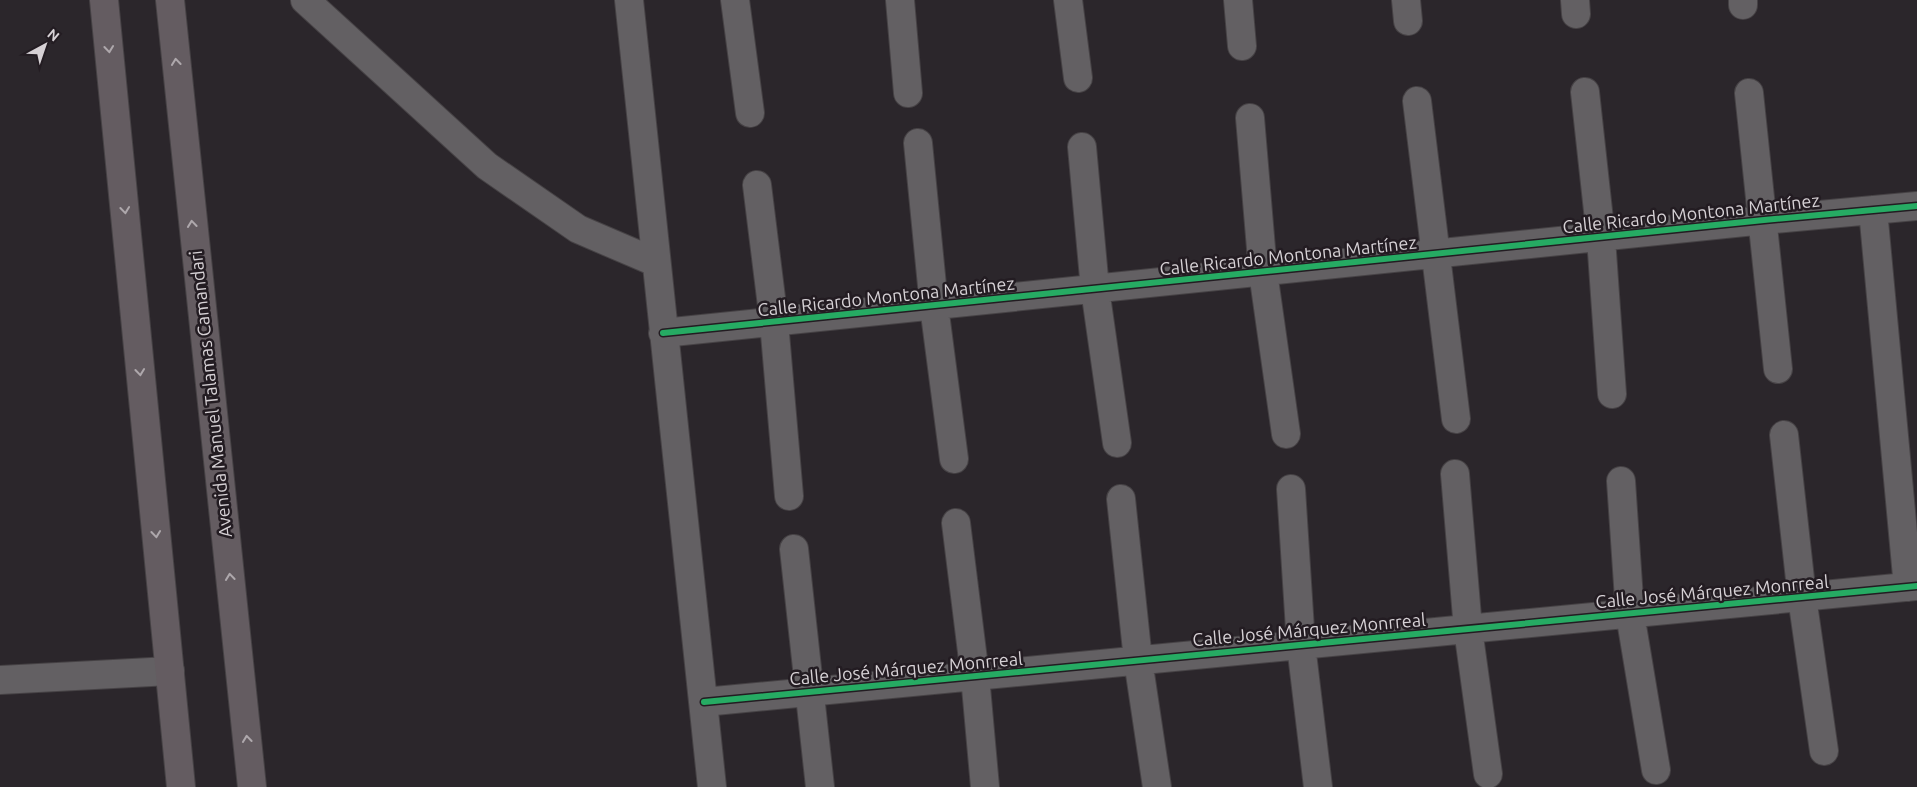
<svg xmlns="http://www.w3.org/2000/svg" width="1917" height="787" font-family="Ubuntu,sans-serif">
<rect width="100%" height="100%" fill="#2b262b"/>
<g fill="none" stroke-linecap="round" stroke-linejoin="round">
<defs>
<path id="minor" d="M305 0 487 166 578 229 655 262
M629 0 712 787
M735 0 750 113
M900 0 908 93
M1068 0 1078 78
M1238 0 1242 46
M1406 0 1408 21
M1575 0 1576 14
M1743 0V5
M1585 92 1601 238 1612 394
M1749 93 1778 369
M1417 101 1456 419
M1250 118 1263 272 1286 434
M918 143 934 306 954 459
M1082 147 1095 289 1117 443
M757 185 774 322 789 496
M1873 210 1908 587
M663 333 1764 220 1917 206
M1784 435 1802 597 1824 751
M1455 474 1468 629 1488 774
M1621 481 1630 614 1656 770
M1291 489 1301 645 1318 787
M1121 499 1138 660 1157 787
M956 523 975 676 985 787
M794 549 820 787
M0 680 170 671
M704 702 1917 586"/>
<path id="major" d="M104 0 181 787
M170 0 252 787"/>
</defs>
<!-- minor casing -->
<use href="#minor" stroke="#464245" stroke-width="30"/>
<!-- major casing -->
<use href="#major" stroke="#464245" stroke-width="30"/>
<!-- minor -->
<use href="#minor" stroke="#636063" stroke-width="28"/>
<!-- major -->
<use href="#major" stroke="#645c61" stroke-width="28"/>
<defs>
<path id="cycleway" d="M663 333 1764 220 1917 206
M704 702 1917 586"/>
</defs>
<!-- cycleway casing -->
<use href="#cycleway" stroke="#231c22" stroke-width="9"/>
<!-- cycleway -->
<use href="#cycleway" stroke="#26ab63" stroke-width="6"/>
</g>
<!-- one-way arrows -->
<defs><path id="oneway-chevron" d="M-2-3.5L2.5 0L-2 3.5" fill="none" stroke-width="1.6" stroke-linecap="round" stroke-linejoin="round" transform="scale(1.25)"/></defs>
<g stroke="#aea8ac">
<use href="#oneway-chevron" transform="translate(109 49) rotate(84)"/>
<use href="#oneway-chevron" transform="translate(176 62) rotate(-96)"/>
<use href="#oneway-chevron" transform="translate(125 210) rotate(84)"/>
<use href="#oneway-chevron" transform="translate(192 224) rotate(-96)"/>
<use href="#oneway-chevron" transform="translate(140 372) rotate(84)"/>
<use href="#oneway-chevron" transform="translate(156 534) rotate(84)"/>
<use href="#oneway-chevron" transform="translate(230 577) rotate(-96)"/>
<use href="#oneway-chevron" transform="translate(247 739) rotate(-96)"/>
</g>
<g text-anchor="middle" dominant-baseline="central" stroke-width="5" stroke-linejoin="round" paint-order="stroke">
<!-- street labels -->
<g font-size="18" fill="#d6d1d5" stroke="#231c22">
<text transform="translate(1691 213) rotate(-6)">Calle Ricardo Montona Martínez</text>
<text transform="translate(1288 255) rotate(-6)">Calle Ricardo Montona Martínez</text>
<text transform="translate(886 296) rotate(-6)">Calle Ricardo Montona Martínez</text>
<text transform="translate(210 394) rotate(-96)">Avenida Manuel Talamas Camandari</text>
<text transform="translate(1712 591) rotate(-5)">Calle José Márquez Monrreal</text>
<text transform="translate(1309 629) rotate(-5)">Calle José Márquez Monrreal</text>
<text transform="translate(906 668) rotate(-5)">Calle José Márquez Monrreal</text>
</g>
</g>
<!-- north arrow -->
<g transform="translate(45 45) rotate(40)" stroke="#231c22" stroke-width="4" paint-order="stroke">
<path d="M0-4L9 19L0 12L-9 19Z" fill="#d6d1d5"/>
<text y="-8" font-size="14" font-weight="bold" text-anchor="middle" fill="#d6d1d5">N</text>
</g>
</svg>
